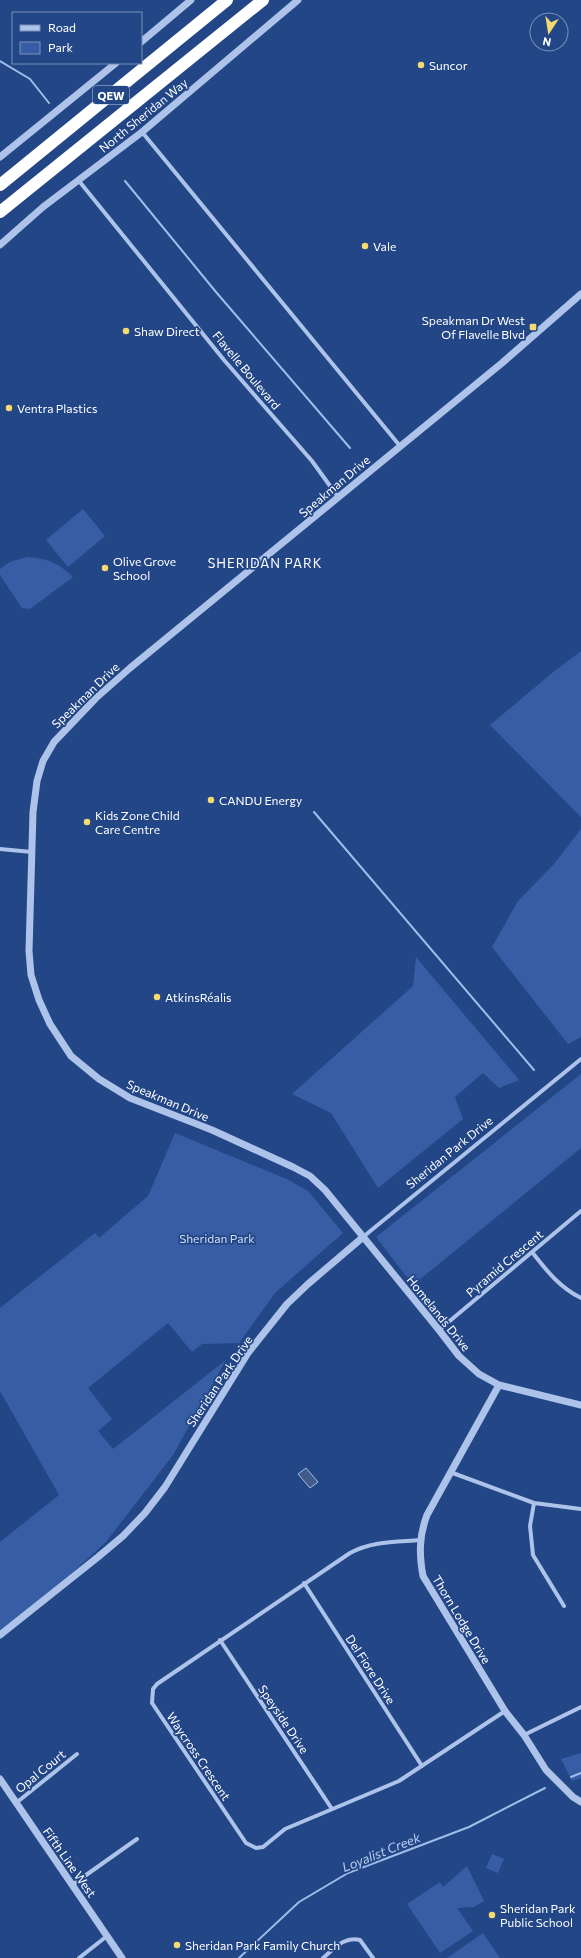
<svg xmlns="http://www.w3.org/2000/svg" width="581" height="1958" font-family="Commissioner,sans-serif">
<rect width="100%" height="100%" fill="#234687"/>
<!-- green -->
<path fill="#375ea4" d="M83 509 105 536 68 567 46 540Z
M27 557C48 559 57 562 73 577L30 609 22 608 0 575V569L10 562Z
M581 651V817L490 725 552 673Z
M581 829V1037L568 1044 492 947 518 901 554 864Z
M416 957 519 1080 499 1088 483 1073 455 1097 463 1119 378 1188 331 1113 292 1094 413 986Z
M581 1074V1148L413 1285 376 1237Z
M175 1133 289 1180 308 1191 343 1233 275 1293 239 1343 202 1344 192 1352 168 1323 88 1388 112 1419 98 1431 113 1449 226 1360 173 1455 106 1542 73 1572 0 1632V1542L59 1495 0 1391V1308L95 1233 99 1238 148 1196Z
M581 1753V1778L572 1781 561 1759Z
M492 1854 504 1859 498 1873 486 1868Z
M467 1866 484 1901 474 1907 457 1908 473 1931 440 1953 407 1904 440 1882 443 1887Z
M483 1933 500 1958H447Z"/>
<!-- water -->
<path fill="#425b8b" stroke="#a1bdea" d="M306 1468 318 1482 310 1488 298 1474Z"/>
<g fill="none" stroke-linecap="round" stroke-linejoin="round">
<!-- stream -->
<path stroke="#a1bdea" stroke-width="2" d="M0 61 30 79 49 103
M125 181 216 292 350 448
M314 812 534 1070
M571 1777 581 1773
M239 1958 299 1902 348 1873 469 1827 545 1788"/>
<!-- minor -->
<path stroke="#adc3e9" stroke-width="4" d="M142 132 400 446
M79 181 224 360 312 461 338 497
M0 849 32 852
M363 1237 581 1059
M532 1252C547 1271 559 1287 581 1298
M439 1330 581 1211
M450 1472 534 1503 581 1509
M534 1503 530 1526 533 1555 564 1606
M420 1540C395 1542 372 1541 350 1553L157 1684 153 1689 152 1703 246 1843 256 1848 263 1847 285 1829 399 1781 505 1711
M304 1583 422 1766
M220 1640 332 1809
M524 1735 581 1707
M16 1803 77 1754
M72 1885 137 1839
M79 1958 107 1936
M323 1958C335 1948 344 1936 360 1940L373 1958"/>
<!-- tertiary -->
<path stroke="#adc3e9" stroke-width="7" d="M141 42 191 0
M0 157 116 63
M0 245 43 207 142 132 298 0
M581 294 502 363 130 668 96 698 54 742 43 761 37 781 33 812 29 951 31 975 39 1000 50 1024 71 1056 99 1079 130 1098 212 1130 293 1167 310 1176 325 1190 439 1330 459 1356 479 1374 499 1385 581 1405
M499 1385 427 1515C419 1536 419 1554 423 1576L505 1711 524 1735 546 1770 573 1797 581 1802
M0 1635 98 1557 123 1536 145 1513 165 1487 248 1353 287 1304 308 1284 362 1238
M0 1779 122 1958"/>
<!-- motorway -->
<path stroke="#fff" stroke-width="12" d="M0 185 227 0
M0 212 263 0"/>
</g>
<!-- markers -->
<g fill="#f5da70" stroke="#234687" stroke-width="1.5">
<circle cx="421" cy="65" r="4"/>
<circle cx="365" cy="246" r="4"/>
<rect x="529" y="323" width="8" height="8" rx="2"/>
<circle cx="126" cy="331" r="4"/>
<circle cx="9" cy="408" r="4"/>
<circle cx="105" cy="568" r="4"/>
<circle cx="211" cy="800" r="4"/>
<circle cx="87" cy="822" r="4"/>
<circle cx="157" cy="997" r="4"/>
<circle cx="492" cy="1915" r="4"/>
<circle cx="177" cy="1945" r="4"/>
</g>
<g text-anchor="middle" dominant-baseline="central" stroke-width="3.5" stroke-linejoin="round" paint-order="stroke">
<!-- shield labels -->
<rect fill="#234687" stroke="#bdc8db" stroke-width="1" x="93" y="86" width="36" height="18" rx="3"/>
<g font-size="11" font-weight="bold" fill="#fff">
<text x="111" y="95">QEW</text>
</g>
<!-- poi labels -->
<g font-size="12" fill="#fff" stroke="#234687" text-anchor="start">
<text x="429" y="65">Suncor</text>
<text x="373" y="246">Vale</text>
<text x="525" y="320" text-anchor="end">Speakman Dr West<tspan x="525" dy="14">Of Flavelle Blvd</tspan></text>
<text x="134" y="331">Shaw Direct</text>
<text x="17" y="408">Ventra Plastics</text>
<text x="113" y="561">Olive Grove<tspan x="113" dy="14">School</tspan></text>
<text x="219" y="800">CANDU Energy</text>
<text x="95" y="815">Kids Zone Child<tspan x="95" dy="14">Care Centre</tspan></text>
<text x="165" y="997">AtkinsRéalis</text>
<text x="500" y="1908">Sheridan Park<tspan x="500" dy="14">Public School</tspan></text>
<text x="185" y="1945">Sheridan Park Family Church</text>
</g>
<!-- street labels -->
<g font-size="12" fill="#fff" stroke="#234687">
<text transform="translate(143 115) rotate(-39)">North Sheridan Way</text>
<text transform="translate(247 370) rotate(50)">Flavelle Boulevard</text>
<text transform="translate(334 486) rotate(-40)">Speakman Drive</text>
<text transform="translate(85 695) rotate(-44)">Speakman Drive</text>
<text transform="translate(168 1100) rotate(23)">Speakman Drive</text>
<text transform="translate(449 1152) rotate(-39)">Sheridan Park Drive</text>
<text transform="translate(504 1263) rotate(-40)">Pyramid Crescent</text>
<text transform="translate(439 1313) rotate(51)">Homelands Drive</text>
<text transform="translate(219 1381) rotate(-56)">Sheridan Park Drive</text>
<text transform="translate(462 1619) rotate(59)">Thorn Lodge Drive</text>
<text transform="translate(371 1669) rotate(57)">Del Fiore Drive</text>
<text transform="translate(284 1719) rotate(56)">Speyside Drive</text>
<text transform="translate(199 1756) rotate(56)">Waycross Crescent</text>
<text transform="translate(40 1771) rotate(-39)">Opal Court</text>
<text transform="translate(70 1862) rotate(55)">Fifth Line West</text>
</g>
<!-- park labels -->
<g font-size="12" fill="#d2dff7" stroke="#234687">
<text x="217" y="1238">Sheridan Park</text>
</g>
<!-- neighbourhood labels -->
<g font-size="13" letter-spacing="1" fill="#fff" stroke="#234687">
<text x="265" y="563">SHERIDAN PARK</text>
</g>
<!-- water labels -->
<g font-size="13" font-style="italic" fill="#b9cef1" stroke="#234687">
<text transform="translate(381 1852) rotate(-22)">Loyalist Creek</text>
</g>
</g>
<!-- legend -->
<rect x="12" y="12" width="130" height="52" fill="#234687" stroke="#7b90b7"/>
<rect x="20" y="25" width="20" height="6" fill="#adc3e9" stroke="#7b90b7"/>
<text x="48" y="32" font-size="12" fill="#ffffff">Road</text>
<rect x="20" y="42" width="20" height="12" fill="#375ea4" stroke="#7b90b7"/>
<text x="48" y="52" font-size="12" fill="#ffffff">Park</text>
<!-- north arrow -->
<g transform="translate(549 32) rotate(192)"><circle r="19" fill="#234687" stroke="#7b90b7"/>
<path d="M0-3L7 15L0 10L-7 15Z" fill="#f5da70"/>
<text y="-6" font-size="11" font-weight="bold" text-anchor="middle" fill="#ffffff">N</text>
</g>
</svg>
